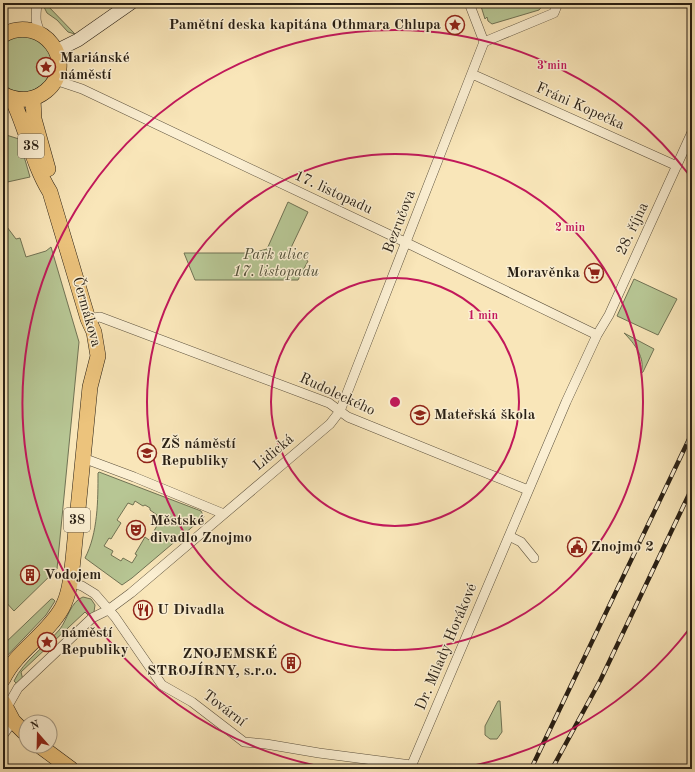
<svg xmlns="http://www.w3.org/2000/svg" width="695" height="772" font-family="'Old Standard TT',serif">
<rect width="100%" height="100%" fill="#f9e6b9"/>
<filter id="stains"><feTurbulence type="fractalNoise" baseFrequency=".005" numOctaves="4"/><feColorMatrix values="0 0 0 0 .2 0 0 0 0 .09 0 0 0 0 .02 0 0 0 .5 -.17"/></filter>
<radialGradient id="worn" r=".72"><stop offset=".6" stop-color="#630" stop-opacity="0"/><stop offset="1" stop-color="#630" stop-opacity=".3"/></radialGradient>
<!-- green -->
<path fill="#b7c694" stroke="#707254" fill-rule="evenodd" d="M45 3 46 4 75 34 68 32 57 20 47 13 44 7Z
M480 3H545L539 10 492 24 488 21 487 17 485 19Z
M28 36C33 39 41 41 44 45 68 72 30 109 3 84V44L14 37Z
M3 134 19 139 30 177 3 183Z
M288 202 308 212 289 252 308 261 298 280H195L184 253H252L267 249Z
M7 227 16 239 20 238 26 257 46 251 51 247 79 342 57 569 14 611 3 599V232Z
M634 279 677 299 658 335 617 316Z
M624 333 654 349 643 372 641 373C646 358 634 343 624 333Z
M99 472 201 511 204 517 132 578 122 585 85 558C98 533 98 500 98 473ZM135 501 143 506 145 505 150 508V510L157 515 155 519 159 522 149 540 145 537 135 554 137 555 132 563 123 558 121 561 111 555 113 551 104 546 109 538 111 539 121 523 117 520 128 503 133 505Z
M83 597 91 599 95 605 94 612 90 617 85 612 21 672 23 680 18 685 14 681C24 660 45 647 60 629 67 620 71 601 83 597Z
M51 599H53L55 601 46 615 3 660V645Z
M498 701H500L502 732 497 739H490L485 735V726Z"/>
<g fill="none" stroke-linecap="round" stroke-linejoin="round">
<defs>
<path id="minor" d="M37 3C36 15 34 24 42 34
M469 3 484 42
M484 42 554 13 558 3
M472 74 677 166
M55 80 82 89 407 243 597 335
M88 319 100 317 329 403 348 417 528 490
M83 458 134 477 224 514
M509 536 521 542 534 558
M70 582 82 586 95 594 115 617 162 685 192 702 244 742 266 744 319 753 411 765
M6 709 18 688 92 618 108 610 131 593 330 424 340 411 484 42
M3 735 13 721
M410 769 566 402 597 335 609 315 692 132
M691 769 692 766"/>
<path id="secondary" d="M56 51 78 40 131 3"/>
<path id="primary" d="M3 35C42 13 80 63 46 91 41 95 35 98 29 99 19 100 11 99 3 94
M33 98 34 119 48 169
M3 679C16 651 47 635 62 608 70 593 71 576 73 560L90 387 98 356 94 332 88 319 50 192C32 163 27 129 12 99
M3 702 13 721 26 734
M40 746 71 769"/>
</defs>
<!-- minor casing -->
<use href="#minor" stroke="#5c513d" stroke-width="10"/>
<!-- secondary casing -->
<use href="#secondary" stroke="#281f14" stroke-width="14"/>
<!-- primary casing -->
<use href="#primary" stroke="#281f14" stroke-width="16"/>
<!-- minor -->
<use href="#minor" stroke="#fbefd2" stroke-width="9"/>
<!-- secondary -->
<use href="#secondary" stroke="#fbefd2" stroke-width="13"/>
<!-- primary -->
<use href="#primary" stroke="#ecc37c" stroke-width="15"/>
<defs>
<path id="rail" d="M531 769 692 433
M552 769 601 679 692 488"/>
</defs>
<!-- rail casing -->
<use href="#rail" stroke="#281f14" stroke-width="4.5"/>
<!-- rail -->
<use href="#rail" stroke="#fbefd2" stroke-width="3" stroke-dasharray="9" stroke-linecap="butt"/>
</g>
<!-- distance rings -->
<g fill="none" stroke="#c2185b" stroke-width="2">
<circle cx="395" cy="402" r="124"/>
<circle cx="395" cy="402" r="248"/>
<path d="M690 628A372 372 0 0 1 456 769M334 769A372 372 0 1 1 690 176"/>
</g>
<!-- icons -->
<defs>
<symbol id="sight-ring" viewBox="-11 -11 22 22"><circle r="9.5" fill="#fbefd2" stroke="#8f2418" stroke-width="1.5"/><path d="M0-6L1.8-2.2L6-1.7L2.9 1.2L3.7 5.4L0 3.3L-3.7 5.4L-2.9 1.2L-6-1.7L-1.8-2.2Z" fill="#8f2418"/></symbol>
<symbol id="supermarket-ring" viewBox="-11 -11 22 22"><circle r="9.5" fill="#fbefd2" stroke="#8f2418" stroke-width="1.5"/><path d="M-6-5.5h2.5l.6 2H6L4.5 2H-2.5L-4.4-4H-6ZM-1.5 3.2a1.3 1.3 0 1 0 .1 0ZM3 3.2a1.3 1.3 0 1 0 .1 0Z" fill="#8f2418"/></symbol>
<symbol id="school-ring" viewBox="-11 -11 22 22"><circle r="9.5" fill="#fbefd2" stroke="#8f2418" stroke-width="1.5"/><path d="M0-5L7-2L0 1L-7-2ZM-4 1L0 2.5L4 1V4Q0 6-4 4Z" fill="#8f2418"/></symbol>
<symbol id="theatre-ring" viewBox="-11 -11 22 22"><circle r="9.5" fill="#fbefd2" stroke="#8f2418" stroke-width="1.5"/><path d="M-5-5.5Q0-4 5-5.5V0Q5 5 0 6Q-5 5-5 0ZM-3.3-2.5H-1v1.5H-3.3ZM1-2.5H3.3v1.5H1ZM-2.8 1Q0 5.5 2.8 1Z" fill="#8f2418"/></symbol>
<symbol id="civic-ring" viewBox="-11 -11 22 22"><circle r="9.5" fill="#fbefd2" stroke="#8f2418" stroke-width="1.5"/><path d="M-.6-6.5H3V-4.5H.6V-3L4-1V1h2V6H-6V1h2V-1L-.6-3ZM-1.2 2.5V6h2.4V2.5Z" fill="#8f2418"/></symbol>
<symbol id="building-ring" viewBox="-11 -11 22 22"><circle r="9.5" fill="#fbefd2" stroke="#8f2418" stroke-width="1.5"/><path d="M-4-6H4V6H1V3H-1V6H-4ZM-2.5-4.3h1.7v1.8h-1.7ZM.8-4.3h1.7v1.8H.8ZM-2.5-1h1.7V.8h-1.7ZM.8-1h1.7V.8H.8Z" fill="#8f2418"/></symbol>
<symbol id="restaurant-ring" viewBox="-11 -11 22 22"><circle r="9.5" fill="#fbefd2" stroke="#8f2418" stroke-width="1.5"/><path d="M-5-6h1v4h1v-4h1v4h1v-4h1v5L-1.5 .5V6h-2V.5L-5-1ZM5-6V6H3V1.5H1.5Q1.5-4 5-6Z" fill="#8f2418"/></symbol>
</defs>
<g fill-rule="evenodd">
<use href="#sight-ring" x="444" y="14" width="22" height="22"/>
<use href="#sight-ring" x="35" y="56" width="22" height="22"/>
<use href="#supermarket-ring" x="583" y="262" width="22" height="22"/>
<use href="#school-ring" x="409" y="404" width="22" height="22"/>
<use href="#school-ring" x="136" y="442" width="22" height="22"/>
<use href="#theatre-ring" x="125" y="519" width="22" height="22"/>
<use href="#civic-ring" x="566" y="536" width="22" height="22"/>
<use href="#building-ring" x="19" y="564" width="22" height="22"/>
<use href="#restaurant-ring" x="132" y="599" width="22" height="22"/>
<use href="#sight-ring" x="36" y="631" width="22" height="22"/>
<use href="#building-ring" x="280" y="652" width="22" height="22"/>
</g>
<g text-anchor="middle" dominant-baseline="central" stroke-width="3" stroke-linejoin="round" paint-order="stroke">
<!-- shield labels -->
<g fill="#fbefd2" stroke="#675d4d" stroke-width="1">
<rect x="18" y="134" width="26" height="24" rx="3"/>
<rect x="64" y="508" width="26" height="24" rx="3"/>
</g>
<g font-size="14" font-weight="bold" fill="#281f14">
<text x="31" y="146">38</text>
<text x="77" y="520">38</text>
</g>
<!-- poi labels -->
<g font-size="15" font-weight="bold" fill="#281f14" stroke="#fbefd2" text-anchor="start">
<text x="441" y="25" text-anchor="end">Pamětní deska kapitána Othmara Chlupa</text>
<text x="60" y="58">Mariánské<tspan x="60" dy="17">náměstí</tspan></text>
<text x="580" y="273" text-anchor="end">Moravěnka</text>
<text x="434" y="415">Mateřská škola</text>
<text x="161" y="444">ZŠ náměstí<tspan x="161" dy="17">Republiky</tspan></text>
<text x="150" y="521">Městské<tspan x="150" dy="17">divadlo Znojmo</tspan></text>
<text x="591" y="547">Znojmo 2</text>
<text x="44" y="575">Vodojem</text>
<text x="157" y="610">U Divadla</text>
<text x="61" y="633">náměstí<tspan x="61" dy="17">Republiky</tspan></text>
<text x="277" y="654" text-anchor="end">ZNOJEMSKÉ<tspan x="277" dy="17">STROJÍRNY, s.r.o.</tspan></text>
</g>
<!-- street labels -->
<g font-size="15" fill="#281f14" stroke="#fbefd2">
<text transform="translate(580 107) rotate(24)">Fráni Kopečka</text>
<text transform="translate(333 193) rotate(25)">17. listopadu</text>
<text transform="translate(400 222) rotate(-69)">Bezručova</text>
<text transform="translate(633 229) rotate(-65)">28. října</text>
<text transform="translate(86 312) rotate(74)">Čermákova</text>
<text transform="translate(337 395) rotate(25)">Rudoleckého</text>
<text transform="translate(274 453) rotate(-40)">Lidická</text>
<text transform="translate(447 647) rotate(-67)">Dr. Milady Horákové</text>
<text transform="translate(224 709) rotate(37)">Tovární</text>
</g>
<!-- park labels -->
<g font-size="15" font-style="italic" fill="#53513a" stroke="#fbefd2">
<text x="276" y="255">Park ulice<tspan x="276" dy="17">17. listopadu</tspan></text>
</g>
</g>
<circle cx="395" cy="402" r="6" fill="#c2185b" stroke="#fbefd2" stroke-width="2"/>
<g font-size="12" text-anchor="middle" font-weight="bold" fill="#c2185b" stroke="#fbefd2" stroke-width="3" stroke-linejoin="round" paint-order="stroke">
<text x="552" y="69">3 min</text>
<text x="570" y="231">2 min</text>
<text x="483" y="319">1 min</text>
</g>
<!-- margin -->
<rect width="695" height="772" fill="none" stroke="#f9e6b9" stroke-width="16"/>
<rect x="4" y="4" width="687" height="764" fill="none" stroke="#281f14" stroke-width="2"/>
<rect x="8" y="8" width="679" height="756" fill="none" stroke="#281f14"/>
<!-- north arrow -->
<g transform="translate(38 734) rotate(340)"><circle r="19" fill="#fbefd2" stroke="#a79c86"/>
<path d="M0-3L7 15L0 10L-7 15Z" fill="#8f2418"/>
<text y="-6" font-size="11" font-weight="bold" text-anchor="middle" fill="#281f14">N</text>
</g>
<rect width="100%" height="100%" filter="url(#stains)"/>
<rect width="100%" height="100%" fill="url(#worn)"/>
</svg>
